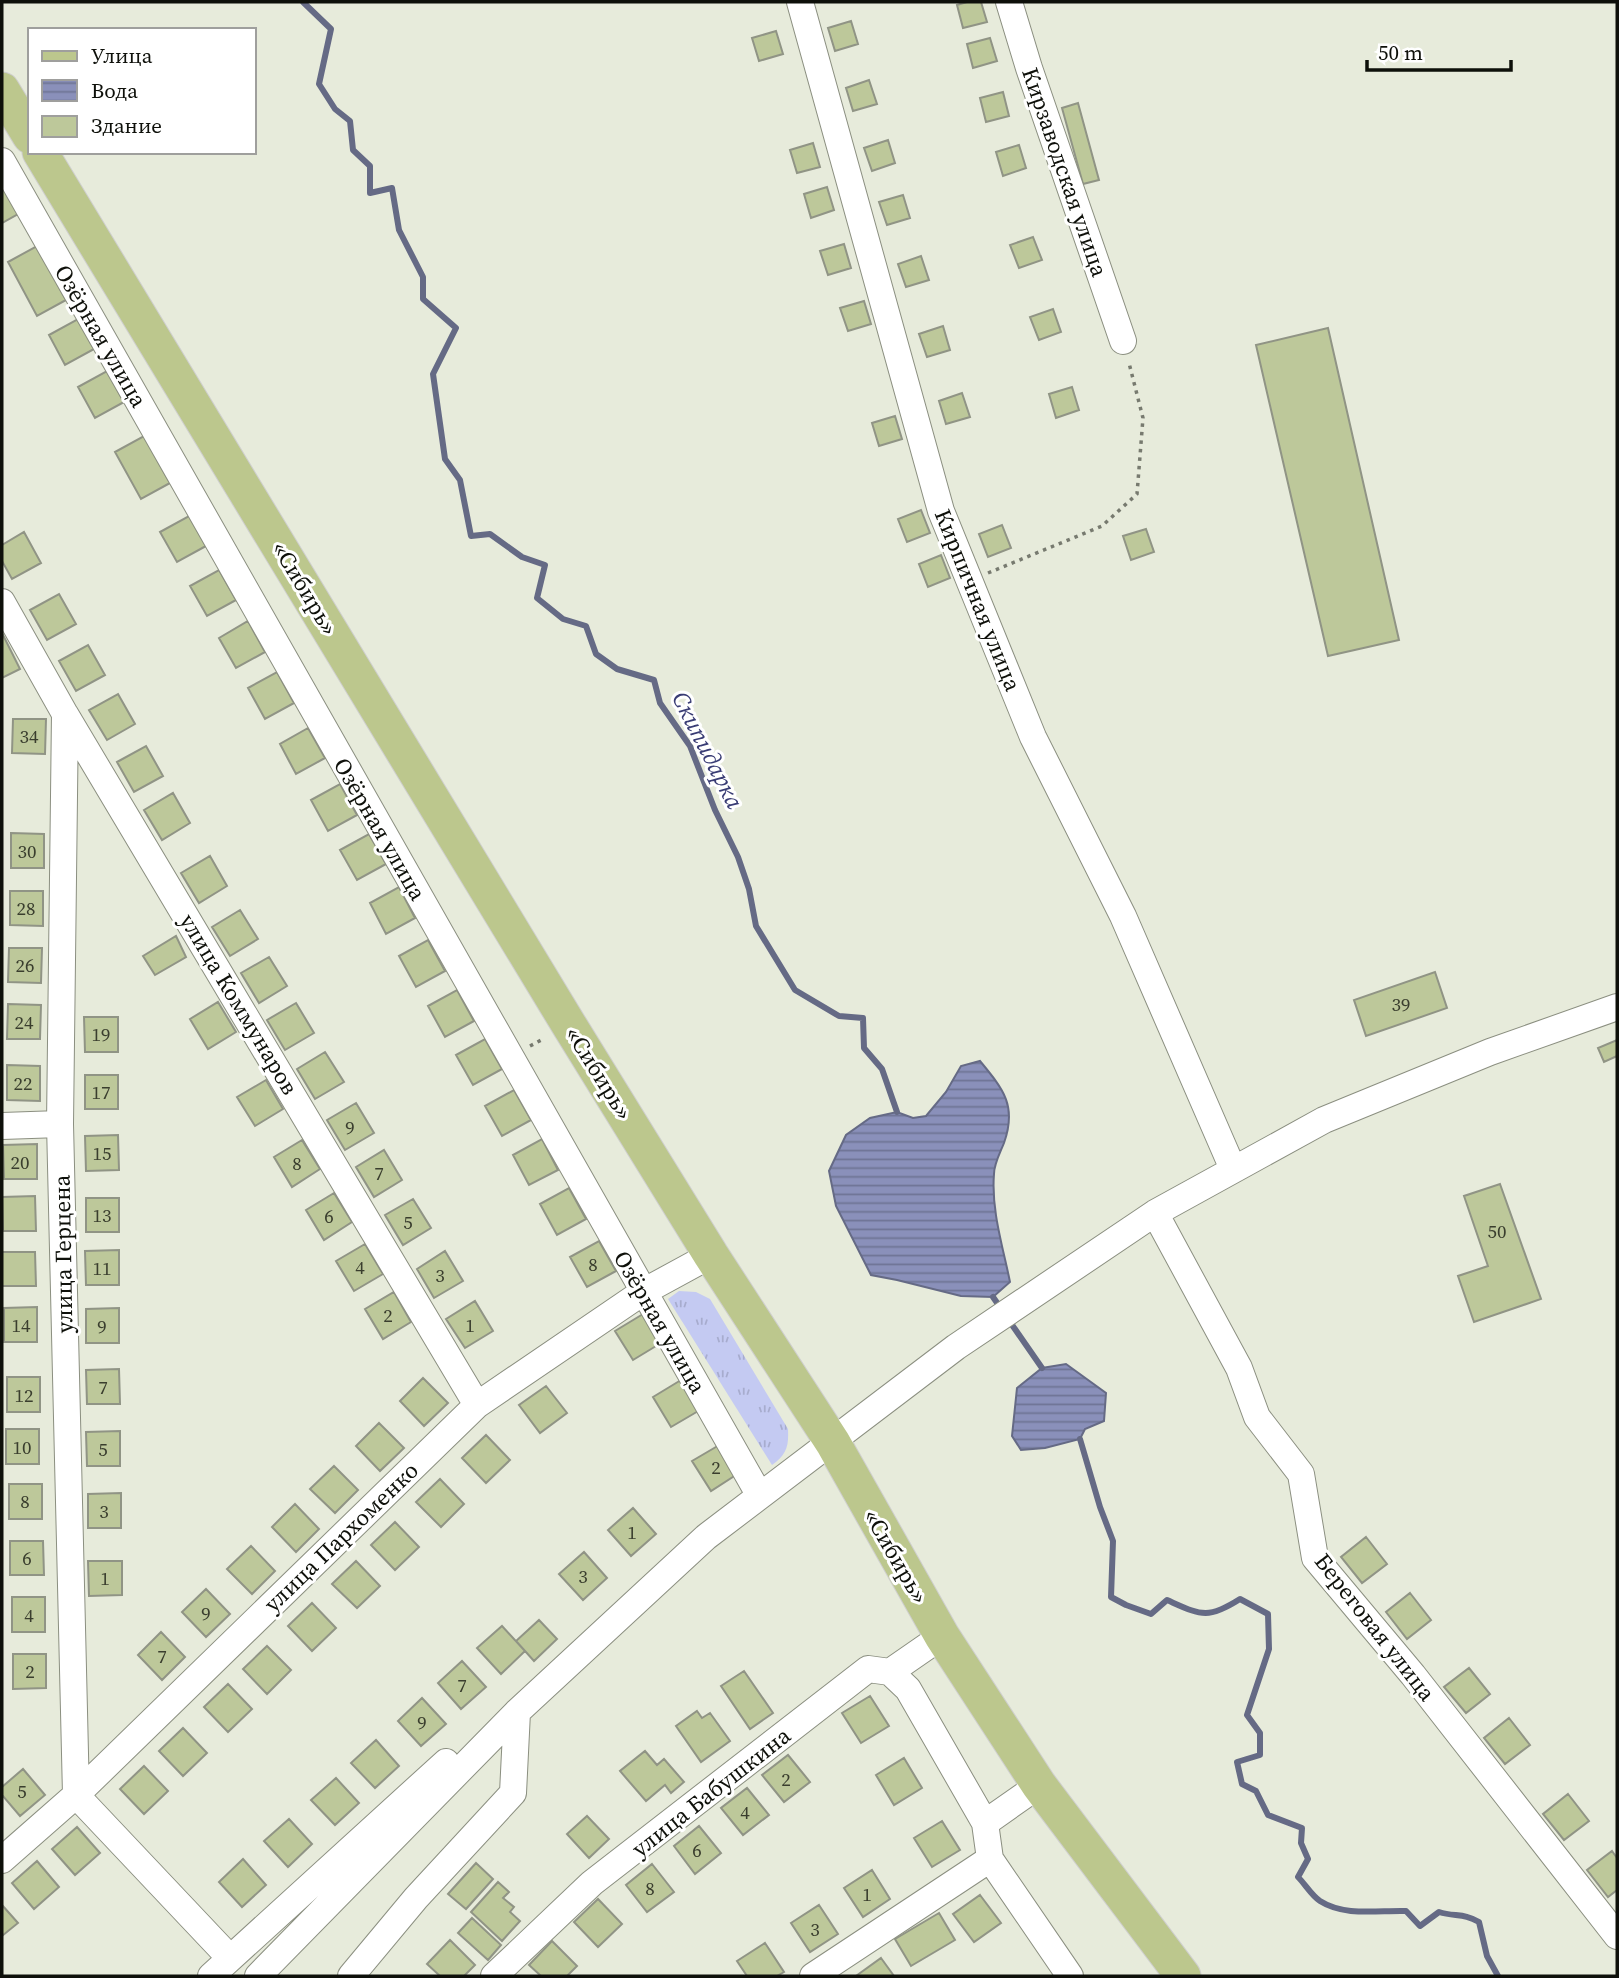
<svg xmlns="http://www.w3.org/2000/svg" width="1619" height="1978" font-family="'Source Serif 4',serif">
<defs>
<pattern id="grass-tufts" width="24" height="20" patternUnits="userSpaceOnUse" patternTransform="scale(1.75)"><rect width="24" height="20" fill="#c4caf2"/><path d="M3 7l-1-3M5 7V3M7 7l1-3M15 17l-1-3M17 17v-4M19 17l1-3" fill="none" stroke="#a7acce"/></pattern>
<pattern id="water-rules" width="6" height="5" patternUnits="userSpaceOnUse" patternTransform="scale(1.75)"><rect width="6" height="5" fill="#8a90ba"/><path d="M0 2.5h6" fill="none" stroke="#6f7495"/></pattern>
</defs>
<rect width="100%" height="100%" fill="#e7ebdb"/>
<!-- grass -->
<path fill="url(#grass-tufts)" d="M679 1291 696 1292 710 1299 788 1429C789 1447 786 1455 772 1465L668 1299Z"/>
<!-- water -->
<path fill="url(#water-rules)" stroke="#656a85" stroke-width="2" d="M980 1061C1004 1090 1017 1106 1004 1143 1000 1153 994 1164 994 1174 991 1210 1003 1247 1010 1282L993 1297 961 1296 897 1280 871 1275 836 1206 829 1171 846 1135 870 1118 897 1112 913 1118 926 1116 946 1092 961 1066Z
M1066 1364 1106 1393 1104 1421 1085 1429 1080 1439 1045 1448 1021 1450 1012 1436 1017 1388 1042 1368Z"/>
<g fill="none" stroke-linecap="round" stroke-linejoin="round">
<!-- stream -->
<path stroke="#656a85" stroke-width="6" d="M303 2 331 29 319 84 335 109 350 121 353 150 370 166V193L392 188 399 230 423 277V299L456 328 433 374 445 459 460 480 471 536 490 534 522 557 545 565 537 598 563 619 586 626 596 654 617 669 654 680 660 703 690 746 715 810 738 857 749 889 756 926 795 990 839 1016 863 1018 864 1048 882 1069 897 1112
M993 1297 1002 1310
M1008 1319 1042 1368
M1080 1439 1100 1507 1113 1541 1111 1597 1126 1605 1151 1614 1167 1600C1201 1615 1207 1620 1240 1599L1268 1614 1269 1649 1247 1715 1260 1733V1755L1237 1762 1242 1784 1256 1791 1268 1815 1302 1828 1301 1843 1308 1859 1298 1877C1305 1884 1312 1896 1320 1901 1345 1917 1379 1910 1406 1911L1420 1926 1439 1912C1455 1917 1464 1913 1479 1922L1487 1956 1498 1976"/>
</g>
<!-- building -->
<path fill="#bdc89a" stroke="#909485" stroke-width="2" d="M967 2H981L987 22 963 28 957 5Z
M851 21 858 44 835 51 828 28Z
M776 31 783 54 759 61 752 38Z
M990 38 997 61 973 68 967 44Z
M869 80 877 104 853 111 846 88Z
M1003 92 1009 116 986 122 980 98Z
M1078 103 1099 180 1083 184 1062 108Z
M888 140 895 163 872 171 864 148Z
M813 143 820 167 797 173 790 150Z
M1019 145 1026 168 1003 176 996 152Z
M2 183 18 214 2 223Z
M827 187 834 210 811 218 804 194Z
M903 195 910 218 887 225 879 202Z
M1033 237 1042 260 1019 268 1010 245Z
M844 244 851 268 828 275 820 251Z
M37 246 66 300 37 316 8 262Z
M921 256 929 280 906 287 898 264Z
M864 301 871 324 848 331 840 308Z
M1053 309 1061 332 1039 340 1030 317Z
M78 319 94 349 65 365 49 335Z
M943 326 950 350 927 357 919 334Z
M1328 328 1399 640 1328 656 1256 345Z
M107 371 124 402 95 418 78 387Z
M1072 387 1079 410 1056 418 1049 394Z
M962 393 970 417 946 424 939 401Z
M895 416 902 439 879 446 872 423Z
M144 436 170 483 141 499 115 452Z
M921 510 930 533 907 542 898 519Z
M189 516 206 546 177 562 160 532Z
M1002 525 1011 548 988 557 979 534Z
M1146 529 1154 552 1131 560 1123 536Z
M24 532 41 563 12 579 2 561V545Z
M941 555 950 578 928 587 919 564Z
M219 570 236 600 207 616 190 586Z
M59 594 76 624 47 640 30 610Z
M248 621 265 652 236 668 219 638Z
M2 633 20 669 2 678Z
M88 645 105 675 76 691 59 661Z
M277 672 294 703 265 719 248 688Z
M118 694 135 724 107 740 89 710Z
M13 719H46L45 754 12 753Z
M308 728 325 758 296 774 280 744Z
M146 746 163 776 134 792 117 762Z
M340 784 357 815 328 831 311 800Z
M173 793 190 823 162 840 144 810Z
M11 833 44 834V868H11Z
M369 834 386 864 357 880 340 850Z
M210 856 227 886 199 903 181 873Z
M399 887 415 918 386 934 370 903Z
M10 891H43V926L10 925Z
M240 910 258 939 230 956 212 927Z
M176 936 186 957 155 975 143 956Z
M428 940 445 971 416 987 399 956Z
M9 948H42L41 983 8 982Z
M269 957 287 986 259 1003 241 973Z
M1435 972 1447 1008 1366 1036 1354 1000Z
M457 990 474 1021 445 1037 428 1006Z
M218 1002 236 1032 208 1049 190 1019Z
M296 1003 314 1033 285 1050 267 1020Z
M8 1004 41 1005 40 1039H7Z
M84 1017H118V1052H85Z
M485 1039 502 1069 473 1085 456 1055Z
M1617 1040V1056L1604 1062 1598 1048Z
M325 1052 344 1082 315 1099 297 1069Z
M7 1065 40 1066V1101L7 1100Z
M85 1075H118V1109H85Z
M266 1080 283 1109 255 1126 237 1097Z
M514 1090 531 1120 502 1136 485 1106Z
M356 1103 374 1133 345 1150 327 1120Z
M118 1135 119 1170 86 1171 85 1136Z
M542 1139 558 1170 529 1185 513 1155Z
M302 1140 320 1169 292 1187 274 1157Z
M37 1144V1179H4L3 1145Z
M384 1150 402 1180 374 1197 356 1167Z
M1500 1184 1541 1299 1474 1322 1458 1276 1488 1266 1464 1196Z
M569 1188 586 1219 557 1235 540 1204Z
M334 1193 352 1222 324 1240 306 1210Z
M35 1196 36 1231H3L2 1197Z
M86 1198H119V1232H86Z
M413 1199 431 1228 403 1245 385 1215Z
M599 1241 616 1271 587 1287 570 1257Z
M365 1244 383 1274 354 1291 336 1261Z
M119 1250V1285H86L85 1251Z
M445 1251 463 1281 434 1298 417 1269Z
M2 1252H35L36 1286H2Z
M394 1292 411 1322 383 1339 365 1309Z
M475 1301 493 1331 465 1348 446 1319Z
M37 1307V1342H4V1308Z
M119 1308V1343H86V1309Z
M643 1314 661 1343 633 1360 615 1331Z
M119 1369 120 1404H87L86 1370Z
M7 1377H40V1412H7Z
M423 1378 448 1403 424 1426 400 1401Z
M681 1380 700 1410 671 1427 653 1397Z
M546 1386 567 1413 540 1433 519 1405Z
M379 1423 404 1448 380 1471 356 1446Z
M6 1429H39V1464H6Z
M120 1431V1466H87L86 1432Z
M486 1435 510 1460 486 1483 462 1458Z
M721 1444 739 1473 711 1491 692 1461Z
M334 1466 358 1490 335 1513 310 1489Z
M440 1479 464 1504 441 1527 416 1502Z
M9 1484H42V1519H9Z
M121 1493V1528H88V1494Z
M295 1504 319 1529 296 1552 272 1527Z
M633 1508 656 1534 631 1556 608 1530Z
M395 1522 419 1547 395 1570 371 1545Z
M1366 1537 1387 1564 1362 1583 1341 1557Z
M10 1541H43L44 1575H10Z
M251 1546 275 1571 252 1594 227 1569Z
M584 1552 607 1578 583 1600 559 1574Z
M88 1561H122V1595L89 1596Z
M356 1561 380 1586 357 1608 332 1584Z
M206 1589 230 1614 206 1637 182 1612Z
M1410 1593 1431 1620 1407 1639 1386 1612Z
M12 1597H45V1632H12Z
M312 1603 336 1628 312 1651 288 1626Z
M539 1620 557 1639 534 1661 516 1641Z
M502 1626 525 1651 501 1674 477 1648Z
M161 1632 185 1657 162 1680 138 1655Z
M267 1646 291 1670 267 1694 243 1669Z
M13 1654H46V1688L13 1689Z
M462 1661 486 1687 461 1709 438 1683Z
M1469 1668 1490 1694 1466 1713 1444 1687Z
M744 1671 773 1713 750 1729 721 1686Z
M228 1684 252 1709 228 1732 204 1707Z
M870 1696 889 1726 861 1743 842 1713Z
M422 1698 446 1724 421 1746 398 1721Z
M697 1711 702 1718 710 1713 730 1741 701 1762 676 1726Z
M1509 1718 1530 1745 1505 1764 1484 1738Z
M183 1728 207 1753 183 1776 159 1751Z
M376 1740 399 1766 375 1788 351 1763Z
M645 1751 657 1765 664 1759 684 1782 671 1793 665 1785 646 1801 620 1771Z
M788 1755 810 1782 784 1802 762 1775Z
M904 1758 922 1788 894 1805 876 1775Z
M144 1766 168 1791 144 1814 120 1789Z
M23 1769 45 1795 20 1816 2 1795V1787Z
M336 1778 359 1803 335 1825 311 1800Z
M747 1788 769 1815 743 1835 721 1808Z
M1568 1794 1589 1821 1564 1840 1543 1814Z
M587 1816 609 1839 589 1858 567 1834Z
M289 1819 312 1844 288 1867 264 1841Z
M942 1821 960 1850 932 1867 914 1838Z
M699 1826 721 1853 695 1874 674 1846Z
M77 1827 100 1853 75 1875 52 1849Z
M1612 1851 1617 1858V1890L1608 1897 1587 1870Z
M243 1859 266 1885 242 1907 219 1882Z
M37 1861 59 1887 34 1909 12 1883Z
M476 1863 493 1879 466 1909 448 1894Z
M652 1864 674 1892 647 1912 626 1885Z
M872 1870 890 1899 863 1917 844 1888Z
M498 1882 509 1892 503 1898 514 1907 510 1912 520 1921 502 1941 471 1912Z
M980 1895 1001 1923 974 1942 953 1914Z
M598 1899 622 1924 598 1947 574 1922Z
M2 1905 18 1923 2 1936Z
M819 1905 838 1934 810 1952 791 1923Z
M939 1913 955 1940 911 1966 895 1939Z
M472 1918 501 1945 488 1960 458 1933Z
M450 1940 475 1965 464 1976H440L427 1964Z
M552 1941 577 1966 567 1976H541L529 1965Z
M765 1943 784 1972 777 1976H747L737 1961Z
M881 1958 894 1976H856Z"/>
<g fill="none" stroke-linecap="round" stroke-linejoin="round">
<defs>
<path id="minor" d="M800 2 941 511 1033 737 1123 916 1233 1169
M1009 2 1029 68 1123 341
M2 161 760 1496
M2 602 65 714 477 1405
M65 714 60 1124 76 1795 230 1958
M2 1126 60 1124
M1155 1213 1239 1368 1257 1417 1301 1474 1315 1558 1413 1675 1617 1936
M890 1672 908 1689 985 1823 990 1859 1070 1976
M985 1823 1039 1785
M2 1860 76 1795 477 1405 643 1292 711 1255
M211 1976 446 1762
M258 1976 517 1712 706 1537 956 1347 1155 1213 1324 1120 1490 1052 1617 1007
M351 1976 416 1898 513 1793 517 1712
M494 1976 592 1883 868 1669 890 1672 942 1636
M813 1976 990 1859"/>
<path id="major" d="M2 90 30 136
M40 152 569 1025 711 1255 833 1443 942 1636 1039 1785 1183 1976"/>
</defs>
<!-- minor casing -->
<use href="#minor" stroke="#8b8f80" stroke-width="28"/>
<!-- major casing -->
<use href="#major" stroke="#cfcfce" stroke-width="37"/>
<!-- path -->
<path stroke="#777a6f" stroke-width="3.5" stroke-dasharray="3.5 5" stroke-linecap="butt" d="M988 573 1102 526 1137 494 1143 418 1129 363
M530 1046 545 1038"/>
<!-- minor -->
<use href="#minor" stroke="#fff" stroke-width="26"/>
<!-- major -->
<use href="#major" stroke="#bcc78d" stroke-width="35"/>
</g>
<g text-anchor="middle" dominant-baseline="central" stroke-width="6" stroke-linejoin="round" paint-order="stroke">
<!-- number labels -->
<g font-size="19" fill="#3a3e2e">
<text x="29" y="736">34</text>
<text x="27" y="851">30</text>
<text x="26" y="908">28</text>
<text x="25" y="965">26</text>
<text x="1401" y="1004">39</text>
<text x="24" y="1022">24</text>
<text x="101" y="1034">19</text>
<text x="23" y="1083">22</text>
<text x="101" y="1092">17</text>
<text x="350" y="1127">9</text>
<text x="102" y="1153">15</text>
<text x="20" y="1162">20</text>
<text x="297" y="1163">8</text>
<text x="379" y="1173">7</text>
<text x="102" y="1215">13</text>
<text x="329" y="1216">6</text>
<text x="408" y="1222">5</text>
<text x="1497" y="1231">50</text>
<text x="593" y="1264">8</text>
<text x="360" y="1267">4</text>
<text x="102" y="1268">11</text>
<text x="440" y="1275">3</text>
<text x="388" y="1315">2</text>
<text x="21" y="1325">14</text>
<text x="470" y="1325">1</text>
<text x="102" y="1326">9</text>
<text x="103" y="1387">7</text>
<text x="24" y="1395">12</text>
<text x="22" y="1447">10</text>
<text x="103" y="1449">5</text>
<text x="716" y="1467">2</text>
<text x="25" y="1501">8</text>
<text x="104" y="1511">3</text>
<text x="632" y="1532">1</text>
<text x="27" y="1558">6</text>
<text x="583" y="1576">3</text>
<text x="105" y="1578">1</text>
<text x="206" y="1613">9</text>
<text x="29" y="1615">4</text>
<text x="162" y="1656">7</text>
<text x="30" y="1671">2</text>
<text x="462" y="1685">7</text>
<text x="422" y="1722">9</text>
<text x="786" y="1779">2</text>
<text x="22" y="1791">5</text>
<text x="745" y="1812">4</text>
<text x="697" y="1850">6</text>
<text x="650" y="1888">8</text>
<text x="867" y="1894">1</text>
<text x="815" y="1929">3</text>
</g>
<!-- street labels -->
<g font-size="23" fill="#0e100a" stroke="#fff">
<text transform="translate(1065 172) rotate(71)">Кирзаводская улица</text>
<text transform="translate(101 336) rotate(60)">Озёрная улица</text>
<text transform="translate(305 588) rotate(59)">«Сибирь»</text>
<text transform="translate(978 600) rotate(68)">Кирпичная улица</text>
<text transform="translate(380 829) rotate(60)">Озёрная улица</text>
<text transform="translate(239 1004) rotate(59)">улица Коммунаров</text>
<text transform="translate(599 1073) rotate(58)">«Сибирь»</text>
<text transform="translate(63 1254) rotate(-91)">улица Герцена</text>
<text transform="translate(660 1322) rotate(60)">Озёрная улица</text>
<text transform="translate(341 1537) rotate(-44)">улица Пархоменко</text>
<text transform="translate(896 1556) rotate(60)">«Сибирь»</text>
<text transform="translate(1375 1627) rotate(52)">Береговая улица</text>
<text transform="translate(711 1792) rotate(-38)">улица Бабушкина</text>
</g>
<!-- water labels -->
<g font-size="24" font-style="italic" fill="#393c74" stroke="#fff">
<text transform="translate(708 750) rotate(63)">Скипидарка</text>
</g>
</g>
<!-- border -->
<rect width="1619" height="1978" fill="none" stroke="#0e100a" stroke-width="7"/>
<!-- legend -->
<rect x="28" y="28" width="228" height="126" fill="#ffffff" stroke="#9f9f9d" stroke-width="2"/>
<rect x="42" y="51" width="35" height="10" fill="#bcc78d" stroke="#9f9f9d" stroke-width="2"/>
<text x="91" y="63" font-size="21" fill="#0e100a">Улица</text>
<rect x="42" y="80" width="35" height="21" fill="url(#water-rules)" stroke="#9f9f9d" stroke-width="2"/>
<text x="91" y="98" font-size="21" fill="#0e100a">Вода</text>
<rect x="42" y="116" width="35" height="21" fill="#bdc89a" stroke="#9f9f9d" stroke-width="2"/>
<text x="91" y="133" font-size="21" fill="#0e100a">Здание</text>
<!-- scale -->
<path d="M1367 60v10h144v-10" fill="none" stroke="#0e100a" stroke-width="3.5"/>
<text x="1378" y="60" font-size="21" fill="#0e100a" stroke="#ffffff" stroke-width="5" paint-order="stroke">50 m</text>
</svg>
